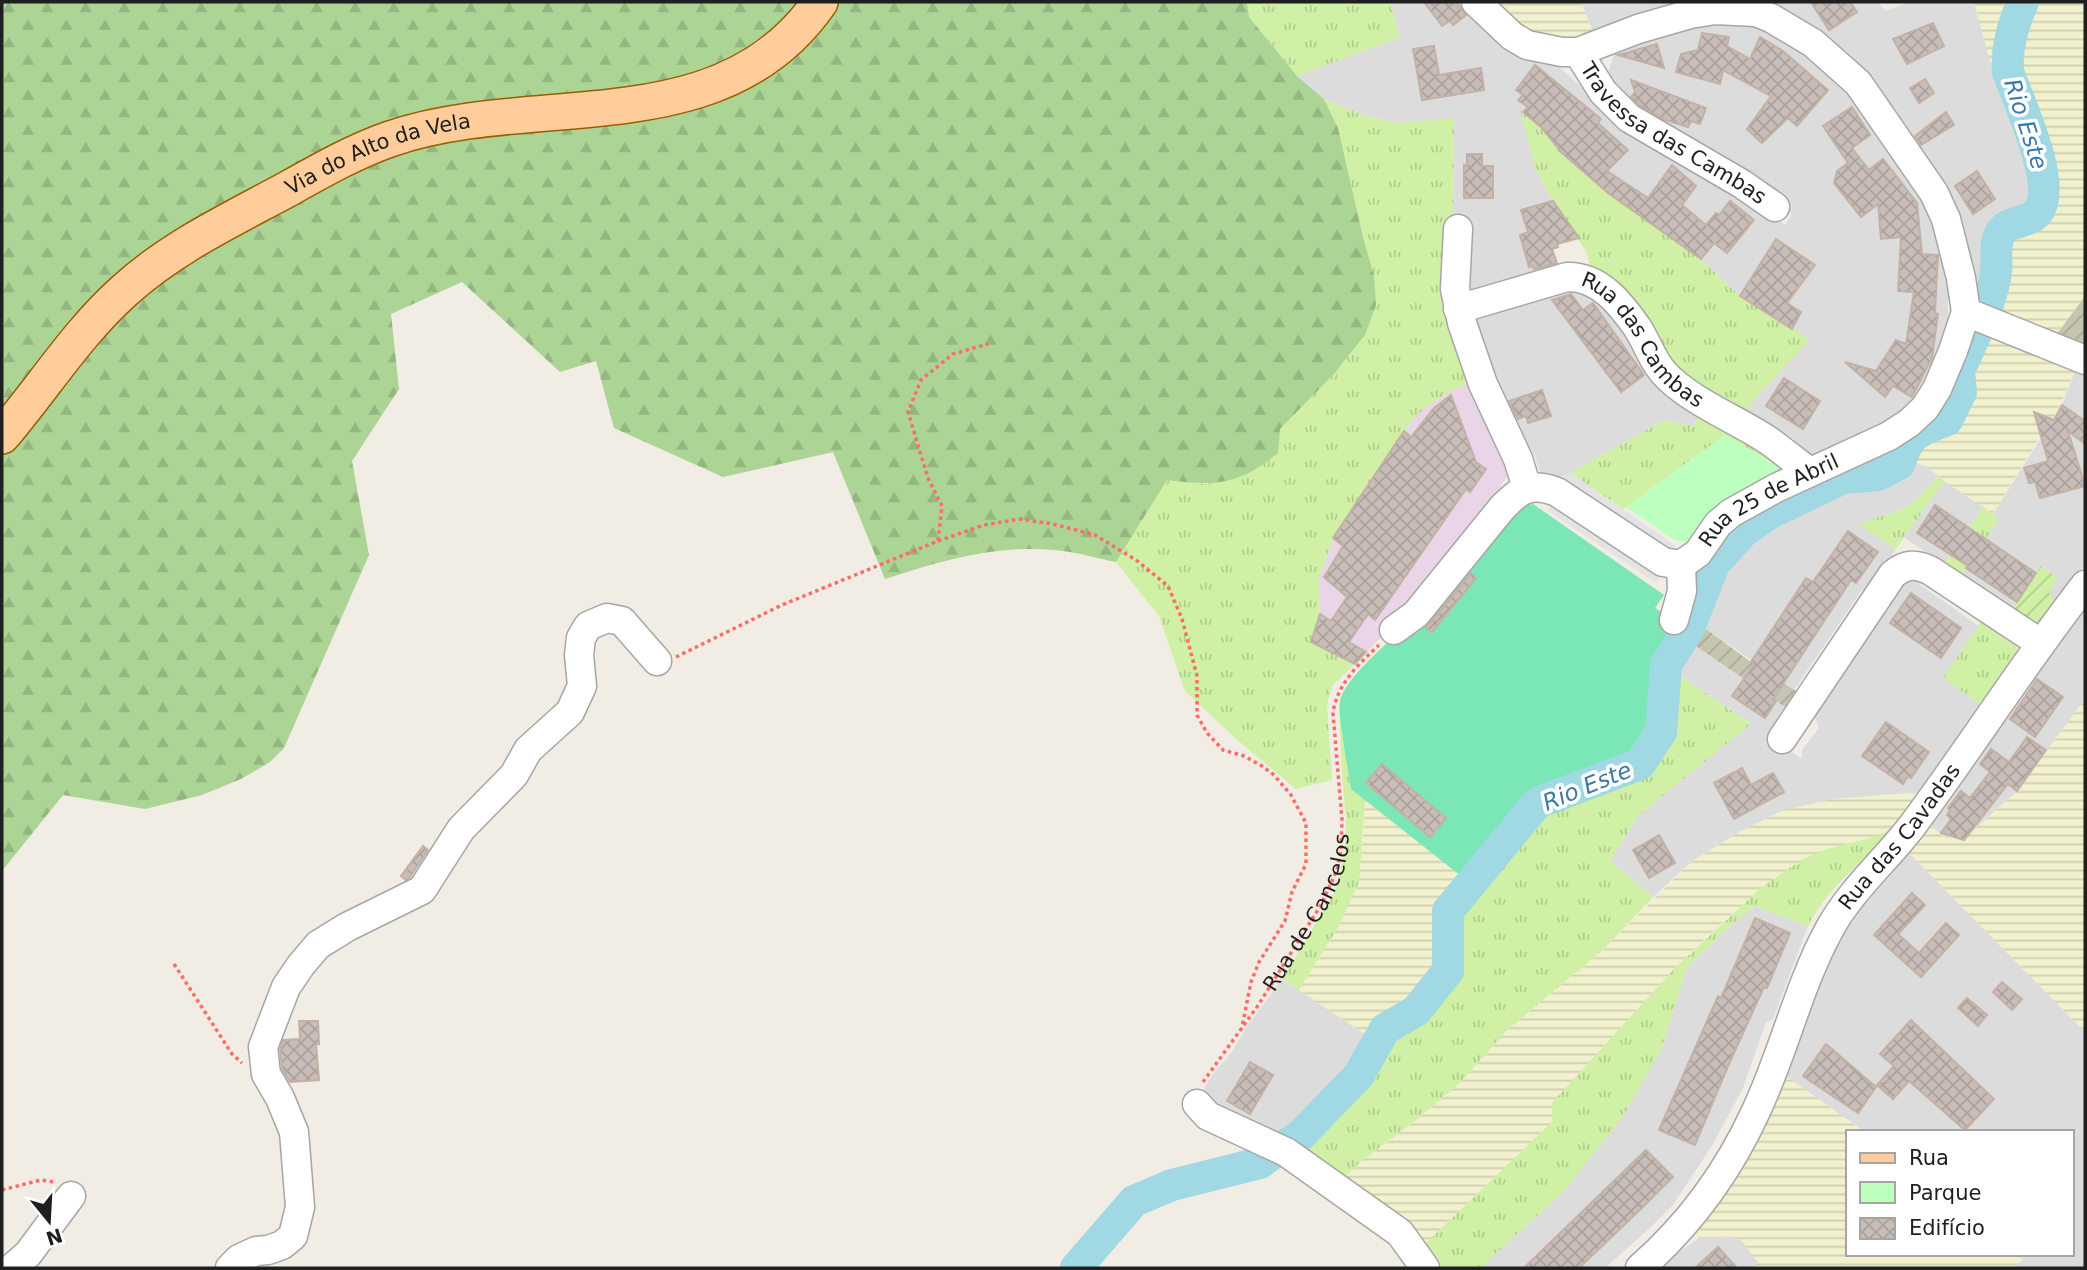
<svg xmlns="http://www.w3.org/2000/svg" width="2087" height="1270" font-family="'DejaVu Sans',sans-serif">
<style>
.residential{fill:#dddcdc}
.industrial{fill:#ead5e8}
.construction{fill:url(#construction-furrows)}
.farmland{fill:url(#farmland-rules)}
.grass{fill:url(#grass-tufts)}
.forest{fill:url(#forest-firs)}
.park{fill:#bdffbe}
.garden{fill:url(#garden-furrows)}
.pitch{fill:#7be7b6}
.parking{fill:#e3e3e3}
.lines{fill:none;stroke-linecap:round;stroke-linejoin:round}
.river{stroke:#a0d8e3;stroke-width:32}
.building{fill:url(#building-cross-hatch);stroke:#c4b1a5;stroke-width:2}
.minor-casing{stroke:#a6a6a6;stroke-width:31}
.major-casing{stroke:#9a5d00;stroke-width:38}
.path{stroke:#ff6c67;stroke-width:3.5;stroke-dasharray:3.5 3.5;stroke-linecap:butt}
.minor{stroke:#fff;stroke-width:28}
.major{stroke:#ffcd9b;stroke-width:35}
.labels{text-anchor:middle;stroke-width:7;stroke-linejoin:round;paint-order:stroke}
.street-label{font-size:21px;fill:#1f1f1f;stroke:#fff}
.water-label{font-size:23px;font-style:italic;fill:#3c79a7;stroke:#fff}
</style>
<defs>
<pattern id="construction-furrows" width="10" height="10" patternUnits="userSpaceOnUse" patternTransform="scale(1.75)"><rect width="10" height="10" fill="#c6c5af"/><path d="M-1 1l2-2M0 10L10 0M9 11l2-2" fill="none" stroke="#aaa996"/></pattern>
<pattern id="farmland-rules" width="6" height="5" patternUnits="userSpaceOnUse" patternTransform="scale(1.75)"><rect width="6" height="5" fill="#f1f1ce"/><path d="M0 2.5h6" fill="none" stroke="#ceceb0"/></pattern>
<pattern id="grass-tufts" width="24" height="20" patternUnits="userSpaceOnUse" patternTransform="scale(1.75)"><rect width="24" height="20" fill="#cff0a5"/><path d="M3 7l-1-3M5 7V3M7 7l1-3M15 17l-1-3M17 17v-4M19 17l1-3" fill="none" stroke="#b1cd8e"/></pattern>
<pattern id="forest-firs" width="22" height="20" patternUnits="userSpaceOnUse" patternTransform="scale(1.75)"><rect width="22" height="20" fill="#acd495"/><path d="M5 1l3.5 6h-7zM16 11l3.5 6h-7z" fill="#94b680"/></pattern>
<pattern id="garden-furrows" width="10" height="10" patternUnits="userSpaceOnUse" patternTransform="scale(1.75)"><rect width="10" height="10" fill="#cff0a5"/><path d="M-1 1l2-2M0 10L10 0M9 11l2-2" fill="none" stroke="#b1cd8e"/></pattern>
<pattern id="building-cross-hatch" width="8" height="8" patternUnits="userSpaceOnUse" patternTransform="scale(1.75)"><rect width="8" height="8" fill="#c9bdb7"/><path d="M0 0l8 8M0 8l8-8" fill="none" stroke="#aca29d"/></pattern>
</defs>
<rect width="100%" height="100%" fill="#f1ece4"/>
<!-- residential -->
<g class="residential">
<path d="M1390 2H1466L1553 61 1622 125 1725 185 1785 225 1792 214 1648 123 1610 81 1609 70 1616 49 1711 19 1752 20 1807 51 1850 90 1935 217 1948 271V334L1941 357 1905 415 1836 451 1808 457 1788 451 1794 439 1744 411 1809 339 1740 296 1701 259 1677 241 1608 193 1566 158 1542 128 1536 170 1553 201 1579 238 1557 244 1558 247 1552 249 1560 273 1470 300 1453 225 1454 118 1397 123 1360 114 1324 99 1297 76 1400 37Z"/>
<path d="M1581 2H1760L1596 39Z"/>
<path d="M1777 2H1878L1885 11 1910 2H1974L1999 89 2004 88 2028 145 2037 173 2038 187 2036 203 2032 210 2026 214 2006 221 1998 229 1993 239 1991 274 1982 306 1977 302 1963 239Z"/>
<path d="M1586 285 1698 412 1695 426 1664 420 1570 473 1556 479 1542 477 1534 455 1527 442 1516 431 1470 318Z"/>
<path d="M2077 366 2085 369V565L2043 620 2032 623 1960 577 1999 519 1993 514 2062 405Z"/>
<path d="M1909 459 1930 469 1939 476 1914 502 1895 512 1859 524 1896 549 1866 592 1862 590 1794 690 1698 623 1733 548 1746 533 1785 509 1844 483 1879 479 1901 468Z"/>
<path d="M1944 481 1983 507 1944 565 1904 537Z"/>
<path d="M1907 578 1921 579 1919 584 1979 626 1943 678 1983 706 1924 792 1834 799 1741 831 1691 862 1653 897 1610 861 1638 816 1750 723 1670 669 1687 640 1788 709 1769 736 1802 759V750L1819 728 1814 715Z"/>
<path d="M2085 598V699L2017 791 1963 840 1948 839 1930 826Z"/>
<path d="M1907 851 2085 1032V1268H2015L2023 1259 2018 1254H2071V1132H1865L1787 1077 1803 1025 1840 940 1863 907 1896 869Z"/>
<path d="M1755 906 1808 926 1773 1019 1766 1022 1743 1088 1713 1144 1673 1205 1650 1228 1605 1268H1480L1564 1191 1661 1050 1687 968 1729 927Z"/>
<path d="M1282 979 1374 1040 1355 1073 1299 1133 1282 1145 1219 1114 1202 1093 1212 1075 1231 1053 1248 1025Z"/>
<path d="M1729 1236 1741 1240 1759 1262 1752 1268H1657L1699 1238Z"/>
</g>
<!-- industrial -->
<path class="industrial" d="M1474 381 1509 473 1497 492 1496 502 1391 627 1355 664 1311 642 1320 614 1319 578 1333 538 1413 419 1428 404 1450 390Z"/>
<!-- construction -->
<g class="construction">
<path d="M2085 296V352L2052 340Z"/>
<path d="M1698 623 1751 662 1799 693 1788 709 1687 640Z"/>
</g>
<!-- farmland -->
<g class="farmland">
<path d="M1486 2H1581L1596 39H1533Z"/>
<path d="M1974 2H2016L2011 11 2002 39V59L1990 62Z"/>
<path d="M2035 2H2085V296L2052 340 1991 312 1999 285 2003 246 2006 236 2012 229 2040 215 2048 195 2049 177 2046 166 2014 77 2016 52 2027 16Z"/>
<path d="M1983 334 2077 366 2054 420 2041 435 1993 514 1944 481 1930 469 1909 459 1915 446 1927 435 1941 431 1950 423 1961 403 1966 370Z"/>
<path d="M2085 699V1032L1907 851 1925 823 1947 839 1950 836 1964 839 2017 791Z"/>
<path d="M1924 792 1900 825 1878 836 1827 849 1729 916 1674 969 1552 1103V1122L1424 1245 1344 1178 1359 1163 1411 1124 1460 1083 1507 1030 1604 949 1691 862 1741 831 1783 810 1834 799Z"/>
<path d="M1365 800 1463 877 1438 909 1440 968 1413 1005 1384 1021 1374 1040 1299 990 1337 929 1363 841Z"/>
<path d="M1787 1077 1865 1132H1847V1254H2018L2023 1259 2015 1268H1752L1758 1262 1741 1240 1729 1236 1699 1238 1691 1231 1763 1125Z"/>
</g>
<!-- grass -->
<g class="grass">
<path d="M1247 2H1390L1400 37 1297 76 1249 17Z"/>
<path d="M1324 99 1360 114 1397 123 1454 118 1453 225 1474 381C1450 390 1431 401 1413 419L1333 538 1319 578 1320 614 1311 642 1355 664 1332 686 1327 704 1332 780 1296 789 1234 737 1185 691 1159 616 1116 562 1167 480 1207 484 1280 429 1333 375 1374 276 1363 237 1338 128Z"/>
<path d="M1520 110 1542 128 1566 158 1608 193 1677 241 1701 259 1740 296 1810 339 1744 411 1685 386 1591 273 1587 253 1553 201 1536 170Z"/>
<path d="M1698 412 1756 443 1787 472 1725 435 1623 509 1570 473 1664 420 1695 426Z"/>
<path d="M1939 476 1944 481 1896 549 1858 524 1895 512 1914 502Z"/>
<path d="M1983 507 1999 519 1960 577 1944 565Z"/>
<path d="M1983 619 2016 642 2019 653 1983 706 1943 678Z"/>
<path d="M1670 669 1751 724 1638 816 1610 861 1653 897 1604 949 1507 1030 1460 1083 1411 1124 1359 1163 1344 1178 1298 1144 1358 1086 1391 1034 1417 1018 1453 975 1455 913 1540 808 1641 771 1666 735Z"/>
<path d="M1339 702 1351 789 1365 800 1359 883 1337 929 1299 990 1283 979 1336 889 1345 852 1346 819 1342 776Z"/>
<path d="M1900 825C1868 857 1829 885 1808 926L1755 906 1729 927 1687 968 1661 1050 1622 1118 1564 1191 1480 1268H1433L1424 1245 1552 1122V1103L1674 969 1762 887 1803 859 1827 849 1878 836Z"/>
</g>
<!-- forest -->
<path class="forest" d="M2 2H1247L1249 17 1297 76 1324 99 1338 128 1363 237 1374 276 1376 305 1365 335 1333 375 1280 429 1278 453C1238 486 1216 486 1167 480L1116 562C1099 559 1081 553 1063 551 1001 543 944 560 885 579L833 452 723 477 614 428 596 361 560 372 462 282 391 314 399 389 352 461 369 555 284 748 270 762 241 779 202 795 145 809 63 795 2 871Z"/>
<!-- park -->
<path class="park" d="M1725 435 1787 472 1686 542 1674 540 1626 507Z"/>
<!-- garden -->
<path class="garden" d="M2041 566 2058 578 2049 593 2057 602 2043 620 2032 623 2011 611Z"/>
<!-- pitch -->
<path class="pitch" d="M1533 504 1664 595 1655 608 1682 625 1661 664 1653 731 1632 760 1532 799 1466 880 1351 789C1349 774 1337 711 1340 701 1345 679 1381 650 1397 633L1405 640 1510 510Z"/>
<!-- parking -->
<g class="parking">
<path d="M1570 473 1676 546 1670 556 1556 479Z"/>
<path d="M1555 500 1663 572 1656 583 1548 511Z"/>
</g>
<g class="lines">
<!-- river -->
<g class="river">
<path d="M1987 307C1991 295 1995 284 1996 271 1997 261 1995 248 1998 239 2003 219 2025 225 2036 214 2061 190 2018 100 2008 72 2006 47 2013 24 2023 2"/>
<path d="M1286 1145 1300 1136 1359 1075 1385 1029 1416 1011 1448 971V911L1537 803 1640 764 1661 732 1666 665 1689 628 1714 564 1743 532 1770 513 1843 478 1878 475 1899 464C1911 431 1916 433 1947 420L1961 392 1959 371 1979 327"/>
<path d="M1076 1268 1134 1201 1172 1185 1260 1163 1276 1151"/>
</g>
</g>
<!-- building -->
<g class="building">
<path d="M1424 2H1456L1466 15 1453 25 1450 21 1442 26Z"/>
<path d="M1811 2H1850L1857 12 1829 30Z"/>
<path d="M1933 23 1944 46 1907 64 1893 39Z"/>
<path d="M1702 33 1729 37 1727 46 1750 59 1760 37 1783 51 1828 90 1797 126 1788 118 1762 143 1747 129 1771 96 1723 70 1720 84 1676 72 1681 54 1698 50Z"/>
<path d="M1657 44 1664 68 1618 55Z"/>
<path d="M1434 46 1439 75 1481 68 1484 90 1422 100 1413 49Z"/>
<path d="M1535 65 1601 119 1598 123 1628 150 1607 171 1648 198 1672 165 1696 186 1682 205 1706 225 1716 213 1719 215 1730 201 1754 220 1727 253 1714 243 1701 259 1608 193 1561 152 1542 128 1523 112 1528 107 1518 100 1523 95 1516 90Z"/>
<path d="M1925 79 1934 93 1919 103 1910 88Z"/>
<path d="M1631 80 1706 108 1700 124 1691 121 1688 127 1663 119 1639 105 1631 97 1635 92Z"/>
<path d="M1852 107 1870 135 1852 148 1869 170 1883 159 1917 203 1922 254 1938 255 1935 313 1938 314 1932 358 1912 397 1893 386 1885 397 1845 362 1876 371 1896 340 1906 344 1914 292 1898 291 1901 237 1881 239 1878 204 1861 217 1834 183 1837 171 1848 163 1823 126Z"/>
<path d="M1946 112 1954 125 1921 145 1915 136Z"/>
<path d="M1467 154H1482V166H1493V198H1464V165L1467 166Z"/>
<path d="M1977 171 1995 199 1973 214 1955 186Z"/>
<path d="M1553 201 1579 238 1557 244 1558 247 1552 249 1557 263 1534 269 1532 266 1529 267 1520 235 1528 232 1521 210Z"/>
<path d="M1776 239 1815 265 1787 303 1801 312 1792 329 1740 296Z"/>
<path d="M1571 294 1583 310 1593 303 1644 375 1621 392 1552 300Z"/>
<path d="M1784 378 1820 401 1803 429 1766 406Z"/>
<path d="M1542 390 1551 416 1528 423 1526 416 1518 419 1509 401Z"/>
<path d="M1451 395 1476 462 1486 469 1470 492 1466 489 1375 620 1368 614 1349 642 1366 652 1355 664 1311 642 1320 614 1331 621 1347 597 1324 577 1343 546 1333 538 1404 431 1411 437 1434 408Z"/>
<path d="M2062 405 2085 421V444L2068 431 2085 486 2040 498 2035 482 2029 483 2024 468 2048 461 2034 412 2054 420Z"/>
<path d="M1935 505 2036 573 2017 602 1966 568 1968 566 1917 533Z"/>
<path d="M1848 531 1878 552 1856 583 1851 580 1773 699 1776 701 1765 718 1732 696 1754 664 1751 662 1806 578 1813 582Z"/>
<path d="M1471 573 1476 578 1432 632 1426 628Z"/>
<path d="M1911 593 1961 628 1941 658 1890 623Z"/>
<path d="M2037 679 2063 697 2035 737 2010 719Z"/>
<path d="M1886 722 1929 752 1911 778 1908 776 1903 784 1862 756Z"/>
<path d="M2027 737 2046 750 2017 791 2008 784 1964 840 1941 833 1951 819 1947 815 1950 810 1948 808 1961 791 1970 798 1990 772 1980 764 1991 749 2009 762Z"/>
<path d="M1382 764 1446 818 1430 837 1366 783Z"/>
<path d="M1742 768 1751 785 1773 773 1784 792 1734 819 1714 783Z"/>
<path d="M1659 835 1675 863 1649 878 1633 850Z"/>
<path d="M423 846 428 850 410 877 406 880 401 876Z"/>
<path d="M1912 893 1925 905 1898 934 1919 953 1946 923 1959 935 1921 977 1874 935Z"/>
<path d="M1755 918 1790 933 1767 988 1764 987 1728 1066 1695 1145 1659 1130 1718 996 1721 998Z"/>
<path d="M2002 982 2022 999 2012 1010 1993 992Z"/>
<path d="M1967 998 1987 1015 1978 1026 1958 1008Z"/>
<path d="M1911 1020 1994 1099 1965 1130 1909 1081 1893 1099 1877 1085 1894 1066 1880 1054Z"/>
<path d="M299 1021H318L319 1044H316L319 1080 290 1082 282 1069 280 1049 283 1040 300 1039Z"/>
<path d="M1826 1044 1876 1087 1858 1113 1803 1076Z"/>
<path d="M1250 1062 1273 1075 1250 1114 1227 1101Z"/>
<path d="M1646 1150 1673 1177 1644 1206 1579 1268H1524Z"/>
<path d="M1718 1247 1737 1268H1695Z"/>
</g>
<g class="lines">
<defs>
<g id="minor">
<path id="s2" d="M1578 52 1603 92 1629 118 1742 184 1775 207"/>
<path d="M1458 229 1455 289 1462 323 1483 384 1518 459 1527 488"/>
<path id="s3" d="M1458 309 1567 277C1599 276 1620 303 1637 327 1647 342 1652 360 1664 373 1687 399 1733 418 1763 437 1779 447 1794 461 1810 472"/>
<path d="M1966 312 2085 360"/>
<path d="M1674 620 1682 591 1681 565"/>
<path id="s4" d="M1394 630 1416 614 1502 508C1520 489 1531 482 1557 492L1663 562 1681 565 1698 553 1718 524 1731 513 1776 488 1889 436 1909 423 1925 408 1937 389 1953 351 1966 312 1961 278 1946 219 1934 193 1858 83 1813 43 1771 18 1756 12 1715 10 1690 14 1638 29 1578 52H1562L1527 45 1512 36 1476 2"/>
<path d="M1782 739 1893 574C1906 564 1916 563 1931 571L2040 643"/>
<path d="M1197 1104 1208 1116 1286 1152 1400 1233 1425 1268"/>
<path d="M12 1268 28 1254 71 1196"/>
<path d="M230 1268 239 1259 256 1251 268 1250 282 1245 293 1236 300 1207 294 1132 280 1098 266 1074 263 1047 286 987 301 965 318 945 347 927 422 890 461 829 514 775 528 750 570 712 582 686 579 655 581 638 588 626 607 618 622 621 657 661"/>
<path id="s5" d="M1640 1268C1689 1225 1729 1170 1756 1111 1784 1052 1798 987 1829 930 1850 891 1886 860 1912 826 1971 747 2024 663 2085 585"/>
</g>
<g id="major">
<path id="s6" d="M2 436C43 388 77 333 124 291 171 248 230 220 286 190 320 171 353 152 390 139 535 89 721 146 820 2"/>
</g>
</defs>
<!-- minor casing -->
<use href="#minor" class="minor-casing"/>
<!-- major casing -->
<use href="#major" class="major-casing"/>
<!-- path -->
<g class="path">
<path d="M938 541 984 525 1020 519 1053 524 1095 535 1136 560 1168 586 1182 619 1197 676V715L1207 733 1223 750 1244 756 1262 766 1274 775 1291 795 1306 823V864L1292 892 1285 921 1259 962 1251 982 1242 1027"/>
<path d="M676 657 782 605 938 541 942 506 928 478 908 412 921 380 953 354 988 344"/>
<path d="M174 964 232 1054 242 1063"/>
<path id="s1" d="M1203 1082 1257 1007 1321 905 1337 870 1341 850 1342 820 1333 713C1337 684 1358 665 1379 645"/>
<path d="M2 1190 41 1180 54 1182"/>
</g>
<!-- minor -->
<use href="#minor" class="minor"/>
<!-- major -->
<use href="#major" class="major"/>
</g>
<g class="labels">
<!-- street labels -->
<g class="street-label">
<text dy="7" stroke="none"><textPath href="#s2" startOffset="128">Travessa das Cambas</textPath></text>
<text dy="7" stroke="none"><textPath href="#s6" startOffset="481">Via do Alto da Vela</textPath></text>
<text dy="7" stroke="none"><textPath href="#s3" startOffset="217">Rua das Cambas</textPath></text>
<text dy="7" stroke="none"><textPath href="#s4" startOffset="483">Rua 25 de Abril</textPath></text>
<text dy="7" stroke="none"><textPath href="#s5" startOffset="509">Rua das Cavadas</textPath></text>
<text dy="7" stroke="none"><textPath href="#s1" startOffset="201">Rua de Cancelos</textPath></text>
</g>
<!-- water labels -->
<g class="water-label">
<text transform="translate(2026 124) rotate(72)" y="8">Rio Este</text>
<text transform="translate(1587 786) rotate(-22)" y="8">Rio Este</text>
</g>
</g>
<!-- border -->
<rect width="2087" height="1270" fill="none" stroke="#1f1f1f" stroke-width="7"/>
<!-- legend -->
<rect x="1846" y="1130" width="228" height="126" fill="#ffffff" stroke="#a5a5a5" stroke-width="2"/>
<rect x="1860" y="1153" width="35" height="10" fill="#ffcd9b" stroke="#a5a5a5" stroke-width="2"/>
<text x="1909" y="1165" font-size="21" fill="#1f1f1f">Rua</text>
<rect x="1860" y="1182" width="35" height="21" fill="#bdffbe" stroke="#a5a5a5" stroke-width="2"/>
<text x="1909" y="1200" font-size="21" fill="#1f1f1f">Parque</text>
<rect x="1860" y="1218" width="35" height="21" fill="url(#building-cross-hatch)" stroke="#a5a5a5" stroke-width="2"/>
<text x="1909" y="1235" font-size="21" fill="#1f1f1f">Edifício</text>
<!-- north arrow -->
<g transform="translate(49 1221) rotate(162)" stroke="#ffffff" stroke-width="5" paint-order="stroke">
<path d="M0-5L12 26L0 18L-12 26Z" fill="#1f1f1f"/>
<text y="-10" font-size="19" font-weight="bold" text-anchor="middle" fill="#1f1f1f">N</text>
</g>
</svg>
